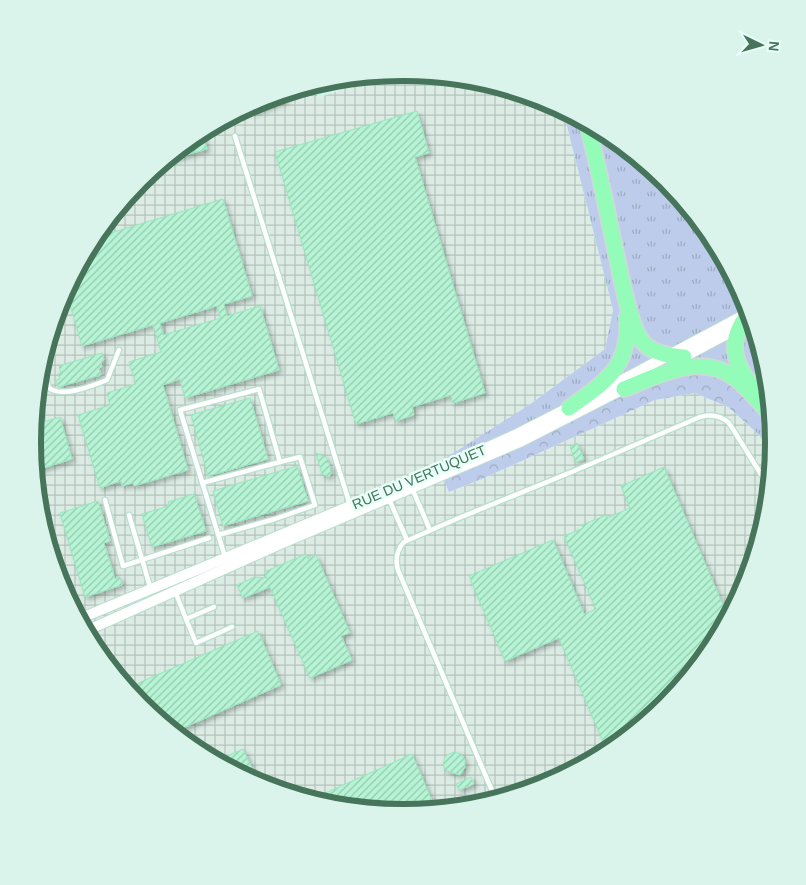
<svg xmlns="http://www.w3.org/2000/svg" width="806" height="885" font-family="Helvetica,sans-serif">
<style>
.residential{fill:#cef5e8}
.industrial{fill:url(#industrial-grid)}
.grass{fill:url(#grass-tufts)}
.forest{fill:url(#forest-crowns)}
.building{fill:url(#building-hatch);stroke:#96e8be;fill-rule:evenodd;filter:url(#shadow)}
.lines{fill:none;stroke-linecap:round;stroke-linejoin:round}
.service-casing{stroke:#b9dfcf;stroke-width:7}
.tertiary-casing{stroke:#b9dfcf;stroke-width:12}
.motorway-casing{stroke:#cfdbd5;stroke-width:18}
.service{stroke:#fff;stroke-width:4.5}
.tertiary{stroke:#fff;stroke-width:10}
.motorway{stroke:#93fcb9;stroke-width:15}
.labels{text-anchor:middle;stroke-width:5;stroke-linejoin:round;paint-order:stroke}
.street-label{font-size:14px;fill:#46755c;stroke:#e7fff8}
.rim{fill:none;stroke:#46755c;stroke-width:6}
</style>
<defs>
<pattern id="industrial-grid" width="8" height="8" patternUnits="userSpaceOnUse" patternTransform="scale(1.25)"><rect width="8" height="8" fill="#dcece5"/><path d="M0 4h8M4 0v8" fill="none" stroke="#b4c4bd"/></pattern>
<pattern id="grass-tufts" width="24" height="20" patternUnits="userSpaceOnUse" patternTransform="scale(1.25)"><rect width="24" height="20" fill="#becceb"/><path d="M3 7l-1-3M5 7V3M7 7l1-3M15 17l-1-3M17 17v-4M19 17l1-3" fill="none" stroke="#9caac2"/></pattern>
<pattern id="forest-crowns" width="20" height="18" patternUnits="userSpaceOnUse" patternTransform="scale(1.25)"><rect width="20" height="18" fill="#becceb"/><path d="M2 6a3 3 0 1 1 6 0M12 15a3 3 0 1 1 6 0" fill="none" stroke="#9caac2"/></pattern>
<pattern id="building-hatch" width="6" height="6" patternUnits="userSpaceOnUse" patternTransform="scale(1.25)"><rect width="6" height="6" fill="#b6f4d5"/><path d="M-1 1l2-2M0 6l6-6M5 7l2-2" fill="none" stroke="#96cab0"/></pattern>
<filter id="shadow"><feDropShadow dx="3" dy="3" stdDeviation="2.5" flood-color="#0004"/></filter>
</defs>
<rect width="100%" height="100%" fill="#e0fdf5"/>
<!-- residential -->
<path class="residential" d="M362 76 363 81 318 98 314 84 331 79Z"/>
<!-- industrial -->
<path class="industrial" d="M403 72 476 79 545 100 563 110 613 310 605 349 529 405 449 492 482 479 655 400 695 393 728 407 758 434 773 452 766 515 745 585 711 649 665 705 609 751 545 785 475 806 403 813 330 806 261 785 197 750 141 704 95 648 61 584 40 514 33 442 40 370 61 300 95 236 141 180 197 134 261 100 314 84 318 98 384 74Z"/>
<!-- grass -->
<path class="grass" d="M563 110 609 135 665 181 711 237 745 301 766 370 773 443V452L758 434 747 424 753 408 714 375 444 480 438 463 529 405 605 349 613 310Z"/>
<!-- forest -->
<path class="forest" d="M688 373C727 375 728 380 754 408L747 424 728 407 695 393 655 400 482 479 449 492 444 480 644 386Z"/>
<!-- building -->
<g class="building">
<path d="M283 94 286 100 251 113 249 107 261 100Z"/>
<path d="M417 111 429 153 415 157 485 393 453 403 451 395 412 407 414 415 396 421 393 413 356 424 275 152Z"/>
<path d="M202 132 207 149 165 161 197 134Z"/>
<path d="M223 199 252 296 224 304 227 316 260 306 279 370 185 398 180 379 163 385 188 470 134 486 133 483 122 486 121 481 100 488 78 415 110 405 107 393 136 384 129 362 161 352 153 325 82 346 66 291 94 238ZM217 306 221 318 163 335 160 323Z"/>
<path d="M102 353 104 360 101 362 102 367 99 368 101 375 58 387 56 380 60 379 58 374 61 373 59 366Z"/>
<path d="M250 398 268 459 208 476 191 415Z"/>
<path d="M60 417 72 459 37 470 34 459 32 442 34 425Z"/>
<path d="M577 443 584 459 576 462 570 447Z"/>
<path d="M316 453 327 458 326 462 329 463 331 473 329 477 322 474Z"/>
<path d="M297 466 308 501 223 526 213 491Z"/>
<path d="M664 467 728 617 711 649 665 705 607 751 559 638 505 661 469 576 553 540 584 614 596 609 564 536 583 528 582 525 606 515 607 518 630 508 621 486Z"/>
<path d="M194 494 206 531 152 547 142 514 169 506 168 502Z"/>
<path d="M98 501 110 541 104 543 115 579 120 577 122 585 85 597 60 513Z"/>
<path d="M306 554 308 559 316 555 350 633 341 636 352 660 310 678 270 587 243 598 237 585 255 577 267 578 264 572Z"/>
<path d="M258 631 281 685 242 702 174 732 141 704 127 688Z"/>
<path d="M243 749 259 783 216 761Z"/>
<path d="M454 752 461 754 465 760V767L460 775 447 771 443 765 445 757 447 755Z"/>
<path d="M412 754 436 810 403 813 330 806 310 800Z"/>
<path d="M471 777 474 784 459 790 456 784Z"/>
</g>
<g class="lines">
<defs>
<g id="service">
<path d="M235 136 350 505"/>
<path d="M41 365 49 388C62 398 92 386 107 380L119 350"/>
<path d="M202 483 280 462"/>
<path d="M412 488 430 530"/>
<path d="M37 491 44 489"/>
<path d="M388 497 407 540"/>
<path d="M105 500 123 566 209 538"/>
<path d="M129 515 151 590"/>
<path d="M218 535 275 519 315 505 300 457 280 462 259 389 180 410 225 557"/>
<path d="M175 591 186 619 214 607"/>
<path d="M186 619 196 643 232 627"/>
<path d="M496 800 398 570C395 560 397 550 404 542L454 520 574 471 700 417C711 414 720 415 729 423L769 487"/>
</g>
<g id="tertiary">
<path d="M680 359 742 326"/>
<path d="M598 393 746 314"/>
<path d="M79 619 439 469 517 434 574 405"/>
<path d="M86 631 278 545 520 442 629 386"/>
</g>
<g id="motorway">
<path d="M587 123C600 172 609 222 620 272 624 291 631 327 642 341 651 353 669 356 684 357"/>
<path d="M749 313C728 339 732 361 752 386"/>
<path d="M624 389C657 376 699 353 732 376 747 386 759 402 771 415"/>
<path d="M569 408C606 381 631 367 627 316"/>
</g>
</defs>
<!-- service casing -->
<use href="#service" class="service-casing"/>
<!-- tertiary casing -->
<use href="#tertiary" class="tertiary-casing"/>
<!-- motorway casing -->
<use href="#motorway" class="motorway-casing"/>
<!-- service -->
<use href="#service" class="service"/>
<!-- tertiary -->
<use href="#tertiary" class="tertiary"/>
<!-- motorway -->
<use href="#motorway" class="motorway"/>
</g>
<g class="labels">
<!-- street labels -->
<g class="street-label">
<text transform="translate(419 477) rotate(-23)" y="5">RUE DU VERTUQUET</text>
</g>
</g>
<!-- crop -->
<path d="M0 0H806V885H0ZM402 81H404A361 361 0 0 1 765 442V443A361 361 0 0 1 404 804H402A361 361 0 0 1 41 443V442A361 361 0 0 1 402 81Z" fill="#daf4ec" fill-rule="evenodd"/>
<path class="rim" d="M402 81H404A361 361 0 0 1 765 442V443A361 361 0 0 1 404 804H402A361 361 0 0 1 41 443V442A361 361 0 0 1 402 81Z"/>
<!-- north arrow -->
<g transform="translate(761 45) rotate(95)" stroke="#e7fff8" stroke-width="4" paint-order="stroke">
<path d="M0-4L9 19L0 12L-9 19Z" fill="#46755c"/>
<text y="-8" font-size="14" font-weight="bold" text-anchor="middle" fill="#46755c">N</text>
</g>
</svg>
